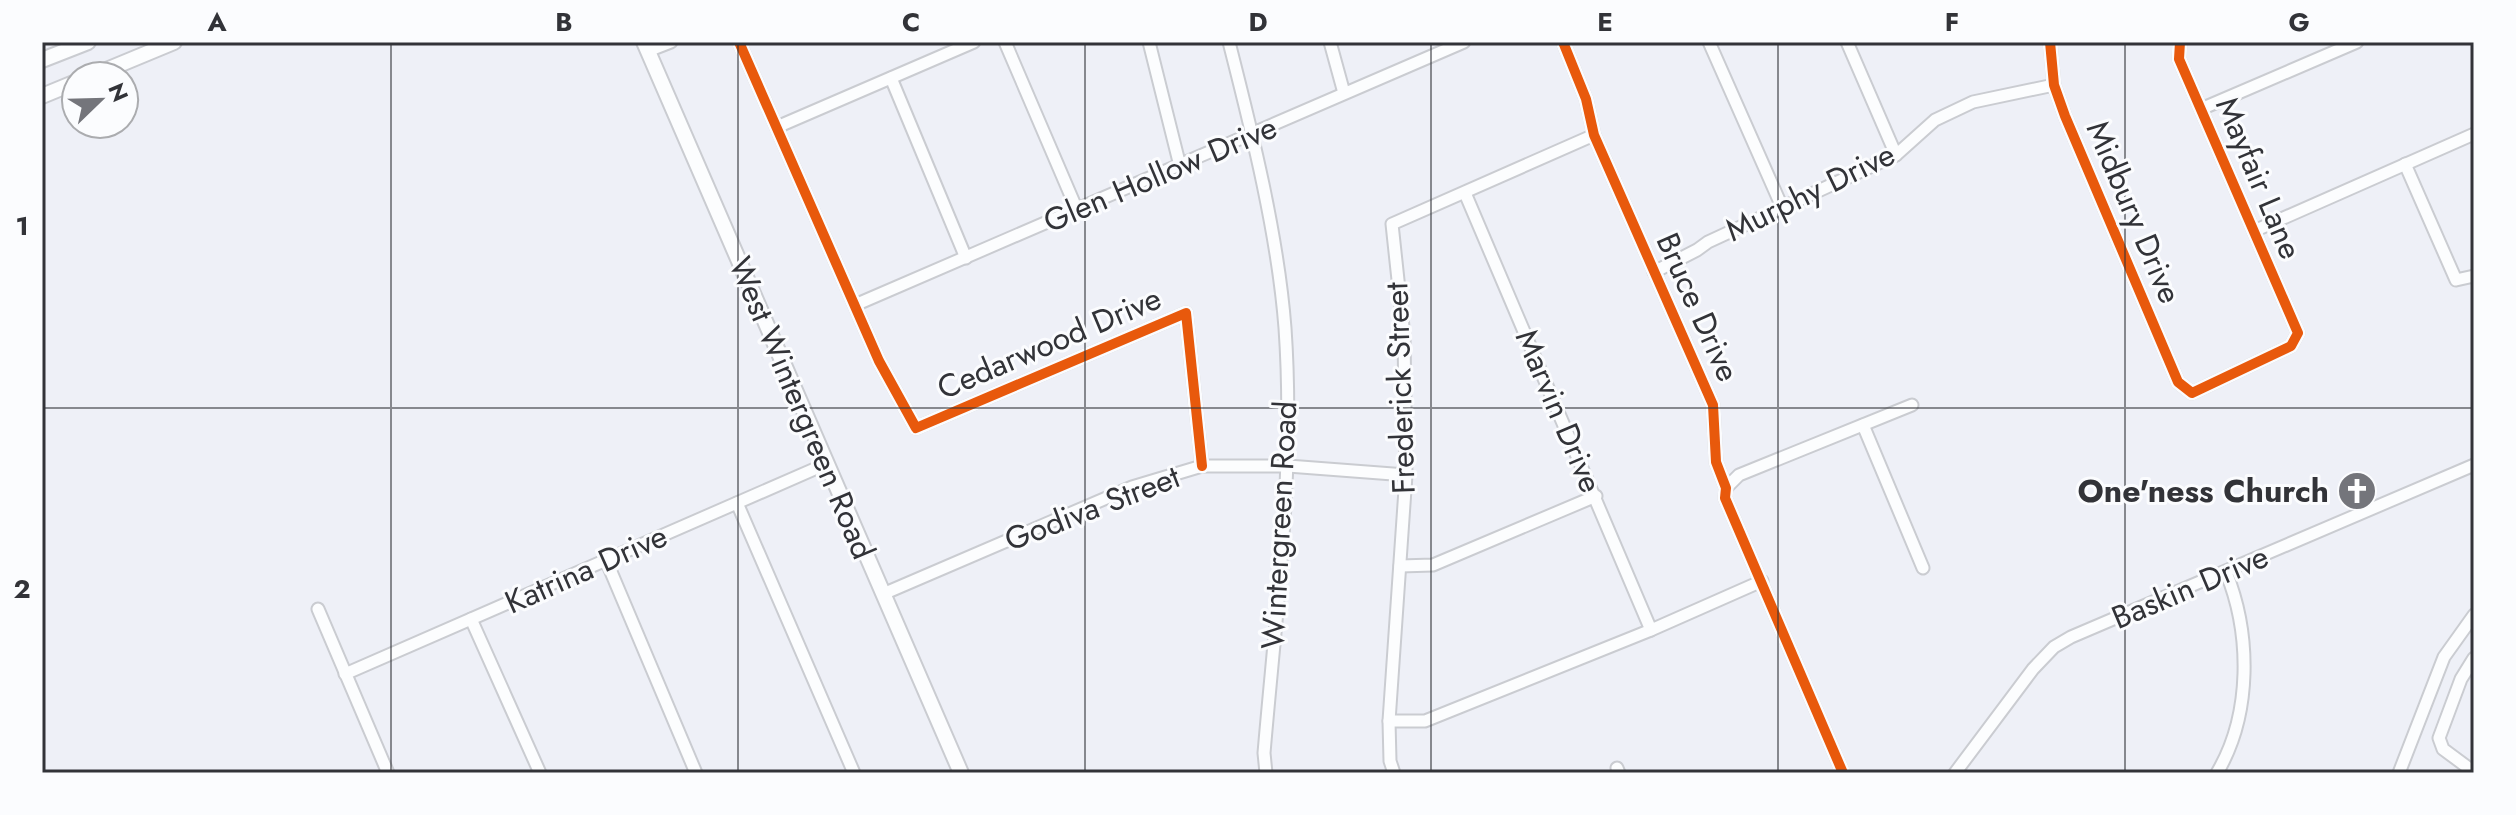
<svg xmlns="http://www.w3.org/2000/svg" width="2516" height="815" font-family="Jost,sans-serif">
<style>
.lines{fill:none;stroke-linecap:round;stroke-linejoin:round}
.minor-casing{stroke:#caccd1;stroke-width:15}
.major-casing{stroke:#caccd1;stroke-width:18}
.minor{stroke:#fcfdfe;stroke-width:11}
.major{stroke:#fcfdfe;stroke-width:14}
.cycleway-casing{stroke:#fbfcfe;stroke-width:15}
.cycleway{stroke:#e8590c;stroke-width:10}
.grid{fill:none;stroke:#323338;stroke-width:2;stroke-opacity:0.55}
.labels{text-anchor:middle;stroke-width:6;stroke-linejoin:round;paint-order:stroke}
.street-label{font-size:32px;fill:#323338;stroke:#fbfcfe}
.poi-label{font-size:32px;font-weight:bold;fill:#323338;stroke:#fbfcfe;text-anchor:end}
.neatline{fill:none;stroke:#323338;stroke-width:3}
.grid-label{font-size:26px;text-anchor:middle;font-weight:bold;fill:#323338}
</style>
<rect width="100%" height="100%" fill="#eef0f7"/>
<g class="lines">
<defs>
<g id="minor">
<path d="M739 42 879 361 916 428 1186 313 1202 466"/>
<path d="M1005 42 1077 210"/>
<path d="M1149 42 1180 166"/>
<path d="M1229 42C1252 132 1278 236 1285 328 1295 470 1276 612 1264 753L1266 773"/>
<path d="M1330 42 1344 93"/>
<path d="M1563 42 1586 99 1594 135 1713 405 1716 462 1726 488 1725 498 1843 773"/>
<path d="M1709 42 1782 207"/>
<path d="M1847 42 1896 155"/>
<path d="M2050 42 2054 85 2065 116 2178 382 2192 393 2291 346 2298 333 2179 59 2180 42"/>
<path d="M648 51 671 42"/>
<path d="M891 78 966 258"/>
<path d="M2201 109 2357 42"/>
<path d="M777 127 974 42"/>
<path d="M2405 164 2456 280 2474 276"/>
<path d="M1465 193 1651 630"/>
<path d="M2254 231 2474 134"/>
<path d="M1654 272 1697 250 1708 242 1896 155 1935 120 1973 102 2054 85"/>
<path d="M855 305 1464 42"/>
<path d="M1863 425 1923 568"/>
<path d="M1726 488 1739 475 1912 405"/>
<path d="M737 503 854 773"/>
<path d="M606 560 696 773"/>
<path d="M1400 566 1433 565 1596 496"/>
<path d="M883 594 1132 487 1202 466H1288L1406 475"/>
<path d="M318 609 388 773"/>
<path d="M471 619 540 773"/>
<path d="M2474 658 2461 679 2439 738 2443 749 2474 772"/>
<path d="M345 674 826 464"/>
<path d="M1389 721H1425L1651 630 1762 581"/>
<path d="M1617 768 1619 773"/>
<path d="M1394 773 1390 761 1389 721 1406 475 1404 336 1392 224 1594 135"/>
<path d="M1955 773 2033 669 2054 647 2071 637 2474 465"/>
<path d="M2217 773C2252 714 2251 634 2226 572"/>
<path d="M2399 773 2444 657 2474 615"/>
</g>
<g id="major">
<path d="M644 42 961 773"/>
<path d="M42 60 88 42"/>
<path d="M92 76 174 42"/>
<path d="M42 96 76 82"/>
</g>
</defs>
<!-- minor casing -->
<use href="#minor" class="minor-casing"/>
<!-- major casing -->
<use href="#major" class="major-casing"/>
<!-- minor -->
<use href="#minor" class="minor"/>
<!-- major -->
<use href="#major" class="major"/>
<defs>
<g id="cycleway">
<path d="M739 42 879 361 916 428 1186 313 1202 466"/>
<path d="M1563 42 1586 99 1594 135 1713 405 1716 462 1726 488 1725 498 1843 773"/>
<path d="M2050 42 2054 85 2065 116 2178 382 2192 393 2291 346 2298 333 2179 59 2180 42"/>
</g>
</defs>
<!-- cycleway casing -->
<use href="#cycleway" class="cycleway-casing"/>
<!-- cycleway -->
<use href="#cycleway" class="cycleway"/>
</g>
<!-- grid -->
<path class="grid" d="M391 42V773M738 42V773M1085 42V773M1431 42V773M1778 42V773M2125 42V773M42 408H2474"/>
<!-- icons -->
<defs>
<symbol id="church-disc" viewBox="-11 -11 22 22"><circle r="9.5" fill="#74757b" stroke="#fbfcfe"/><path d="M-1.2-6h2.4v3.5h3.3v2.4h-3.3V6h-2.4V-.1h-3.3v-2.4h3.3Z" fill="#fff"/></symbol>
</defs>
<g fill-rule="evenodd">
<use href="#church-disc" x="2335" y="469" width="44" height="44"/>
</g>
<g class="labels">
<!-- street labels -->
<g class="street-label">
<text transform="translate(1160 174) rotate(-23)" y="11">Glen Hollow Drive</text>
<text transform="translate(2259 178) rotate(67)" y="11">Mayfair Lane</text>
<text transform="translate(1810 192) rotate(-26)" y="11">Murphy Drive</text>
<text transform="translate(2134 212) rotate(67)" y="11">Midbury Drive</text>
<text transform="translate(1698 307) rotate(66)" y="11">Bruce Drive</text>
<text transform="translate(1049 343) rotate(-23)" y="11">Cedarwood Drive</text>
<text transform="translate(1400 388) rotate(-92)" y="11">Frederick Street</text>
<text transform="translate(802 408) rotate(67)" y="11">West Wintergreen Road</text>
<text transform="translate(1559 411) rotate(67)" y="11">Marvin Drive</text>
<text transform="translate(1092 508) rotate(-21)" y="11">Godiva Street</text>
<text transform="translate(1279 525) rotate(-87)" y="11">Wintergreen Road</text>
<text transform="translate(586 569) rotate(-24)" y="11">Katrina Drive</text>
<text transform="translate(2190 587) rotate(-23)" y="11">Baskin Drive</text>
</g>
<!-- poi labels -->
<g class="poi-label">
<text x="2329" y="502">One'ness Church</text>
</g>
</g>
<!-- border -->
<rect width="2516" height="815" fill="none" stroke="#fbfcfe" stroke-width="88"/>
<!-- north arrow -->
<g transform="translate(100 100) rotate(67)"><circle r="38" fill="#fbfcfe" stroke="#abacaf" stroke-width="2"/>
<path d="M0-6L14 30L0 20L-14 30Z" fill="#74757b"/>
<text y="-12" font-size="22" font-weight="bold" text-anchor="middle" fill="#323338">N</text>
</g>
<rect x="44" y="44" width="2428" height="727" class="neatline"/>
<g class="grid-label">
<text x="217" y="31">A</text>
<text x="564" y="31">B</text>
<text x="911" y="31">C</text>
<text x="1258" y="31">D</text>
<text x="1605" y="31">E</text>
<text x="1952" y="31">F</text>
<text x="2299" y="31">G</text>
<text x="22" y="235">1</text>
<text x="22" y="598">2</text>
</g>
</svg>
